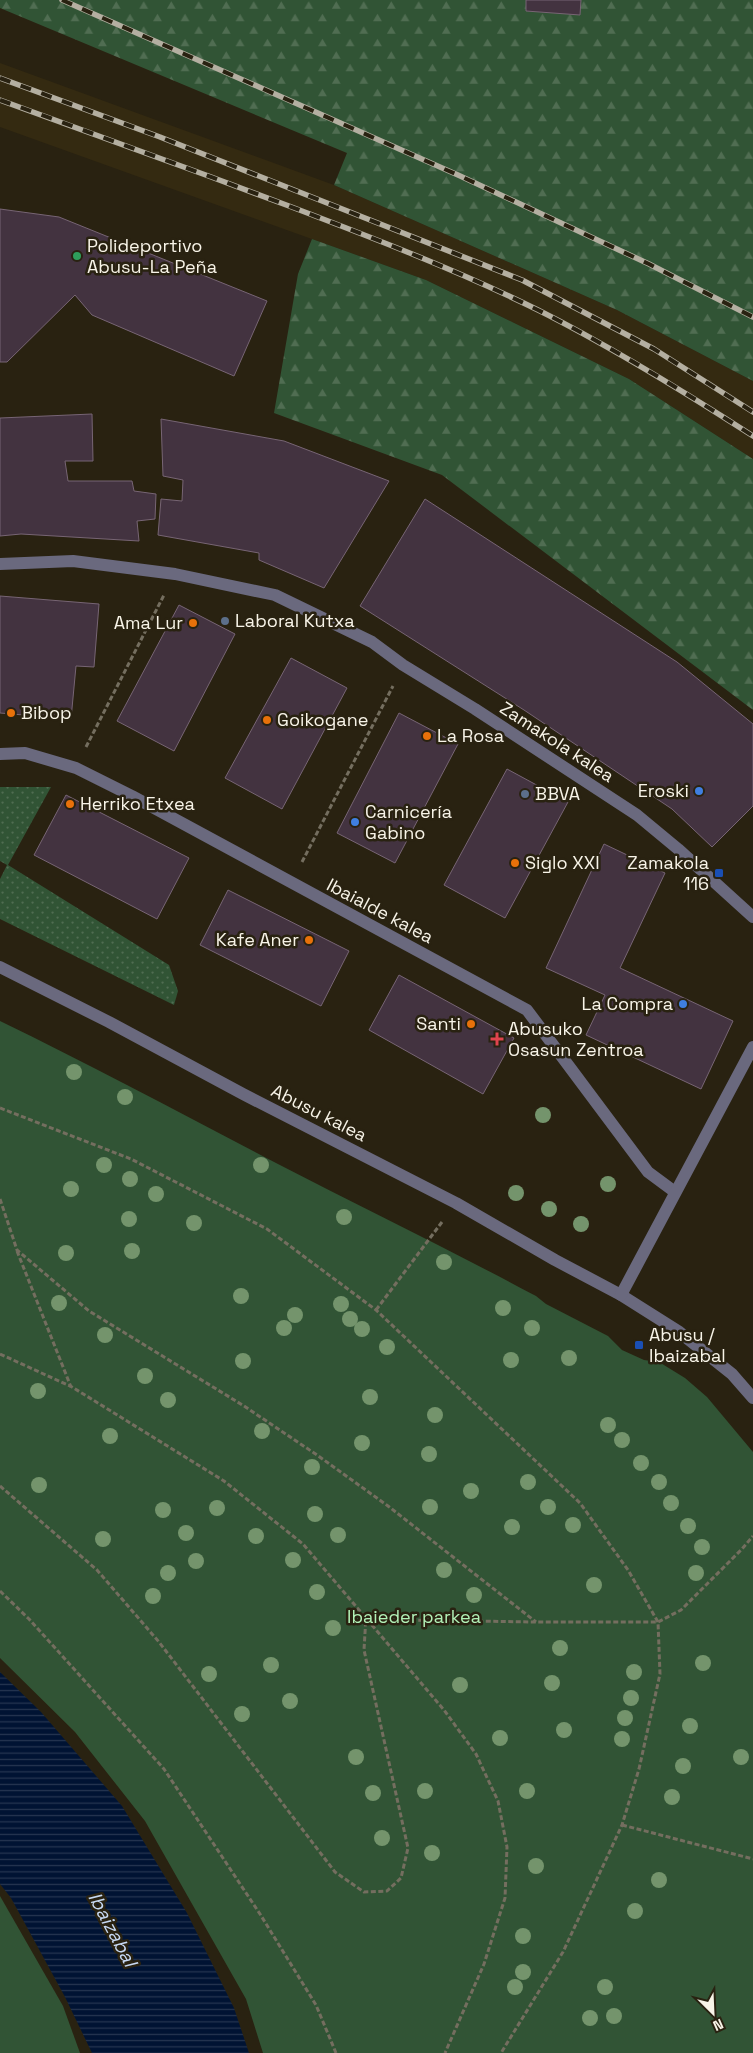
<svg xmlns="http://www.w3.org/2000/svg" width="753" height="2053" font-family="'Space Grotesk',sans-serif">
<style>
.built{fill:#342a11}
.grass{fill:url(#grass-dots)}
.forest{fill:url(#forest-firs)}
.green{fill:#315435}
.water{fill:url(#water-rules)}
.building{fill:#433340;stroke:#776574}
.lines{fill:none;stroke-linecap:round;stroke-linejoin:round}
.path{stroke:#746e5f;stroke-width:3;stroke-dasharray:5 2.5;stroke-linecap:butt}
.minor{stroke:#6a697e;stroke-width:12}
.rail-casing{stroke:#b4afa1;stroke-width:5.5}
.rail{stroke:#292211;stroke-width:4;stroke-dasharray:11;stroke-linecap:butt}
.tree{fill:#74946c}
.leisure-dot{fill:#2e9e5b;stroke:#292211;stroke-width:2}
.service-dot{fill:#5c6f8a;stroke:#292211;stroke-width:2}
.food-dot{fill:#e8710a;stroke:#292211;stroke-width:2}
.shop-dot{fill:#3f7fe0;stroke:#292211;stroke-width:2}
.transit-dot{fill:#1a4fb4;stroke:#292211;stroke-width:2}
.health-dot{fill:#e0444e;stroke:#292211;stroke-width:2}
.labels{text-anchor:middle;stroke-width:5;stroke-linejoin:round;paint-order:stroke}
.poi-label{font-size:18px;fill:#f8f4e8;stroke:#292211;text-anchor:start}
.street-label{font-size:18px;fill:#f8f4e8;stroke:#292211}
.park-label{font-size:18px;fill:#b2f1b7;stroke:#292211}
.water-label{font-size:19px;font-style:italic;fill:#c7d9f3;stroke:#292211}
</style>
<defs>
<pattern id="grass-dots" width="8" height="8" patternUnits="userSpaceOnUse" patternTransform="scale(1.25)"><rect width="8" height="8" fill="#315435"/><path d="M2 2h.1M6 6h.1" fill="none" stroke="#506d52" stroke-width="1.8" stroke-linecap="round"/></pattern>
<pattern id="forest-firs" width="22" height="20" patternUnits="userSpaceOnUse" patternTransform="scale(1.25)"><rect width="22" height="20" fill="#315435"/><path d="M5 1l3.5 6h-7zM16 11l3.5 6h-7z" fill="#506d52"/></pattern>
<pattern id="water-rules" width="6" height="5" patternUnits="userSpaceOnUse" patternTransform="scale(1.25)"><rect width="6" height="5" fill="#001333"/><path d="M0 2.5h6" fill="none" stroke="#263651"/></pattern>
</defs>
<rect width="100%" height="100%" fill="#292211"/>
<!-- built -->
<path class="built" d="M0 63 334 185 617 310 753 381V459L629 379 426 280 0 127Z"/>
<!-- grass -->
<path class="grass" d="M0 787H51L8 865 169 965 178 991 174 1005 0 919V879L7 865 0 861Z"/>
<!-- forest -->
<g class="forest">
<path d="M0 0H753V381L617 310 334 185 347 153 0 8Z"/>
<path d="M312 239 426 280 629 379 753 459V710L442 475 274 413 298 274Z"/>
</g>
<!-- green -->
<g class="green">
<path d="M0 1021C93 1066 184 1115 276 1163 363 1208 450 1250 536 1296L546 1304 608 1336 622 1350 644 1360 659 1362 685 1378 707 1397 753 1452V2053H263L246 1999 145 1821 75 1732 0 1658Z"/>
<path d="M0 1896 63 2006 80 2053H0Z"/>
</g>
<!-- water -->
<path class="water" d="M0 1672 41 1712 122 1806 187 1913 234 2008 249 2053H92L65 1997 11 1898 0 1884Z"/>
<!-- building -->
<g class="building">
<path d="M526 0H581L580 15 526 11Z"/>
<path d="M0 209 59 217 267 301 234 376 92 315 75 295 7 362H0Z"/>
<path d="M92 414 93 461H65L68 481H132L134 491 156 494 155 519 137 521 139 541 21 534 0 536V418Z"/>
<path d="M161 419 284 441 389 481 324 588 259 560V553L158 535 161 499 182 501 183 480 163 476Z"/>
<path d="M425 499 677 662 753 724V806L712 847 672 809 524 710 360 606Z"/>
<path d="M0 596 99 604 94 667 76 666 71 719 0 713Z"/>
<path d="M179 605 235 634 174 751 117 721Z"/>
<path d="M291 658 347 688 282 809 225 778Z"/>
<path d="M399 713 458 744 395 863 337 833Z"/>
<path d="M507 769 568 802 505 918 444 885Z"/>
<path d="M66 795 189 858 157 919 34 855Z"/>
<path d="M604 844 665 873 620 968 733 1021 701 1089 586 1035 605 995 546 968Z"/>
<path d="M228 890 349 951 321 1006 200 945Z"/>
<path d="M399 975 514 1038 483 1094 369 1030Z"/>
</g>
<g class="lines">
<!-- path -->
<g class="path">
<path d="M86 747 164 595"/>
<path d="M302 862 393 686"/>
<path d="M0 1108 131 1159 267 1229 376 1310 580 1503 628 1570 658 1622 660 1674 639 1769 622 1825 563 1952 501 2053"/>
<path d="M0 1199 17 1250 89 1311 244 1406 317 1455 388 1506 536 1622"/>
<path d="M17 1251 71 1387"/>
<path d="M376 1310 442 1222"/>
<path d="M0 1354 72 1387 224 1481 303 1544 444 1710 476 1754 498 1801 507 1847 505 1898 484 1964 445 2053"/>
<path d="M0 1486 97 1570 159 1642 335 1872 364 1892 387 1891 401 1878 408 1848 364 1650 366 1616"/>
<path d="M0 1591 29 1619 164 1769 260 1914 316 2005 336 2053"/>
<path d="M366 1616 402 1620 536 1622H658L681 1610 742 1549 753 1536"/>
<path d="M622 1825 753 1859"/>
</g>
<!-- minor -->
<g class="minor">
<path d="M0 564 73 561 175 574 275 595 372 642 403 665 475 709 637 815 678 849 753 917"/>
<path d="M0 754 25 753 76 768 132 796 527 1010 648 1172 675 1192"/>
<path d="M0 967 109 1022 243 1094 456 1203 555 1260 621 1295 678 1331 732 1374 753 1398"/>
<path d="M621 1295 753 1047"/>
</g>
<defs>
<g id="rail">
<path d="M62 0 458 175 649 264 753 317"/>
<path d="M0 78 160 137 522 280 654 349 753 412"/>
<path d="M0 100C97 135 193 170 289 206 373 238 457 270 538 310 612 347 683 391 753 436"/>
</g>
</defs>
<!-- rail casing -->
<use href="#rail" class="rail-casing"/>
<!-- rail -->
<use href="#rail" class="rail"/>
</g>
<!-- trees -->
<g class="tree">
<circle cx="74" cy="1072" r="8"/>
<circle cx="125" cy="1097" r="8"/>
<circle cx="543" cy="1115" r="8"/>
<circle cx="104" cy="1165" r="8"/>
<circle cx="261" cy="1165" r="8"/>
<circle cx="130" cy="1179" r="8"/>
<circle cx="608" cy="1184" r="8"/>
<circle cx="71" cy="1189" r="8"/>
<circle cx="516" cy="1193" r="8"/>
<circle cx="156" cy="1194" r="8"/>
<circle cx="549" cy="1209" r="8"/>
<circle cx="344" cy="1217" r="8"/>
<circle cx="129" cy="1219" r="8"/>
<circle cx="194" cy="1223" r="8"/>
<circle cx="581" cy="1224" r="8"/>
<circle cx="132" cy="1251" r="8"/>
<circle cx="66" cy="1253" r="8"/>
<circle cx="444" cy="1262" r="8"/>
<circle cx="241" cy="1296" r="8"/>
<circle cx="59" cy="1303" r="8"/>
<circle cx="341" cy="1304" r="8"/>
<circle cx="503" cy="1308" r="8"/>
<circle cx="295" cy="1315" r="8"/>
<circle cx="350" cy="1319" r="8"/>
<circle cx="284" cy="1328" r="8"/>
<circle cx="532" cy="1328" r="8"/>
<circle cx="362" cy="1329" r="8"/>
<circle cx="105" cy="1335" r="8"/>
<circle cx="387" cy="1347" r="8"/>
<circle cx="569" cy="1358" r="8"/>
<circle cx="511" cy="1360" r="8"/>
<circle cx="243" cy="1361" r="8"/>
<circle cx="145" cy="1376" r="8"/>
<circle cx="38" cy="1391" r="8"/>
<circle cx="370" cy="1397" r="8"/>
<circle cx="168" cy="1400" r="8"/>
<circle cx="435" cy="1415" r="8"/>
<circle cx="608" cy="1425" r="8"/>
<circle cx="262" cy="1431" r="8"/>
<circle cx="110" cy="1436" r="8"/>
<circle cx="622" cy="1440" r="8"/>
<circle cx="362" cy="1443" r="8"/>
<circle cx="429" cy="1454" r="8"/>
<circle cx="641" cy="1463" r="8"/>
<circle cx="312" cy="1467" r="8"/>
<circle cx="528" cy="1482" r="8"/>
<circle cx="659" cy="1482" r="8"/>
<circle cx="39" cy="1485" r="8"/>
<circle cx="471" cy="1491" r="8"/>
<circle cx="671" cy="1503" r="8"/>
<circle cx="430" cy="1507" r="8"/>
<circle cx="548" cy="1507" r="8"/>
<circle cx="217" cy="1508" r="8"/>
<circle cx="163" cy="1510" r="8"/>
<circle cx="315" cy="1514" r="8"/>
<circle cx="573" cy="1525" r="8"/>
<circle cx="688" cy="1526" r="8"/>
<circle cx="512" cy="1527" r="8"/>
<circle cx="186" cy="1533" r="8"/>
<circle cx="338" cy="1535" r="8"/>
<circle cx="256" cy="1536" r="8"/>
<circle cx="103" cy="1539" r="8"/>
<circle cx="702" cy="1547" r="8"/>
<circle cx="293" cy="1560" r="8"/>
<circle cx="196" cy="1561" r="8"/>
<circle cx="444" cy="1570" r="8"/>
<circle cx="168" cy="1573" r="8"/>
<circle cx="696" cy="1573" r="8"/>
<circle cx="594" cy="1585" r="8"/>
<circle cx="317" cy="1592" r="8"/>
<circle cx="474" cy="1595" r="8"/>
<circle cx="153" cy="1596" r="8"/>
<circle cx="333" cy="1628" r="8"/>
<circle cx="560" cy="1648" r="8"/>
<circle cx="703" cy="1663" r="8"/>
<circle cx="271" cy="1665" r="8"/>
<circle cx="634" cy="1672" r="8"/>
<circle cx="209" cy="1674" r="8"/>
<circle cx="552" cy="1683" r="8"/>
<circle cx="460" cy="1685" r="8"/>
<circle cx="631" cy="1698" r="8"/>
<circle cx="290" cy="1701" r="8"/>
<circle cx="242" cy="1714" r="8"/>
<circle cx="625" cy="1718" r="8"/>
<circle cx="690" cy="1726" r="8"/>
<circle cx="564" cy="1730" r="8"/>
<circle cx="500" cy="1738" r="8"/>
<circle cx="622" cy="1739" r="8"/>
<circle cx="356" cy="1757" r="8"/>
<circle cx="741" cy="1757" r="8"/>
<circle cx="683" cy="1766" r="8"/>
<circle cx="425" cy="1791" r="8"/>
<circle cx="527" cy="1791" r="8"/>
<circle cx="373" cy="1793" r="8"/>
<circle cx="672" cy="1797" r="8"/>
<circle cx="382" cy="1838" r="8"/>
<circle cx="432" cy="1853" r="8"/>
<circle cx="536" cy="1866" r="8"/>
<circle cx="659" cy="1880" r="8"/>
<circle cx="635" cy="1911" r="8"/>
<circle cx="523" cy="1936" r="8"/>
<circle cx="523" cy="1972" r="8"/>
<circle cx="515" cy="1987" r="8"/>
<circle cx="605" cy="1987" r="8"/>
<circle cx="614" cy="2016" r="8"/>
<circle cx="590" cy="2018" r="8"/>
</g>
<!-- markers -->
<circle class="leisure-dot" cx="77" cy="256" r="5"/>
<g class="service-dot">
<circle cx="225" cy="621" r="5"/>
<circle cx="525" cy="794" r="5"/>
</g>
<g class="food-dot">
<circle cx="193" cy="623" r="5"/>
<circle cx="11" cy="713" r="5"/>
<circle cx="267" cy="720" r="5"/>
<circle cx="427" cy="736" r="5"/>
<circle cx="70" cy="804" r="5"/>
<circle cx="515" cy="863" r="5"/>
<circle cx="309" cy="940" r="5"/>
<circle cx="471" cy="1024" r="5"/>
</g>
<g class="shop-dot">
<circle cx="699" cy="791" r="5"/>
<circle cx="355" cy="822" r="5"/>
<circle cx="683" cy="1004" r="5"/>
</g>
<g class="transit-dot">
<rect x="714" y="868" width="10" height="10" rx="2.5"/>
<rect x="634" y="1340" width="10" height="10" rx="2.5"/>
</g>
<path class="health-dot" d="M494.5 1031.5h5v5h5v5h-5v5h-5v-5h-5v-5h5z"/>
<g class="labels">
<!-- poi labels -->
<g class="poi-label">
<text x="87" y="252">Polideportivo<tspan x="87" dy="21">Abusu-La Peña</tspan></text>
<text x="235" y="627">Laboral Kutxa</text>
<text x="183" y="629" text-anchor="end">Ama Lur</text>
<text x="21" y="719">Bibop</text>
<text x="277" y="726">Goikogane</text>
<text x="437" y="742">La Rosa</text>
<text x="689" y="797" text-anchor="end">Eroski</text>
<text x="535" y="800">BBVA</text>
<text x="80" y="810">Herriko Etxea</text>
<text x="365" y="818">Carnicería<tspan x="365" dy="21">Gabino</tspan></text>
<text x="525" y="869">Siglo XXI</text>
<text x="709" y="869" text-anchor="end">Zamakola<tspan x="709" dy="21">116</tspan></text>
<text x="299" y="946" text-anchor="end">Kafe Aner</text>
<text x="673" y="1010" text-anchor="end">La Compra</text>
<text x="461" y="1030" text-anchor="end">Santi</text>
<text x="508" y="1035">Abusuko<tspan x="508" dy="21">Osasun Zentroa</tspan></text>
<text x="649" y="1341">Abusu /<tspan x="649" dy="21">Ibaizabal</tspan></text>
</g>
<!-- street labels -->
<g class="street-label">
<text transform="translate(557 742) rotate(33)" y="6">Zamakola kalea</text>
<text transform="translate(380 911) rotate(28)" y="6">Ibaialde kalea</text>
<text transform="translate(319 1113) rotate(27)" y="6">Abusu kalea</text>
</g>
<!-- park labels -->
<g class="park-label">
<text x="414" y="1623">Ibaieder parkea</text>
</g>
<!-- water labels -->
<g class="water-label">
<text transform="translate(113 1929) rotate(62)" y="7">Ibaizabal</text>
</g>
</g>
<!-- north arrow -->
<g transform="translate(713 2013) rotate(156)" stroke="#292211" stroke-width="4" paint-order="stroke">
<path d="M0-4L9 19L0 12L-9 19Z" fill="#f8f4e8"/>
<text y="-8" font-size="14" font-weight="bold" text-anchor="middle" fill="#f8f4e8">N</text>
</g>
</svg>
